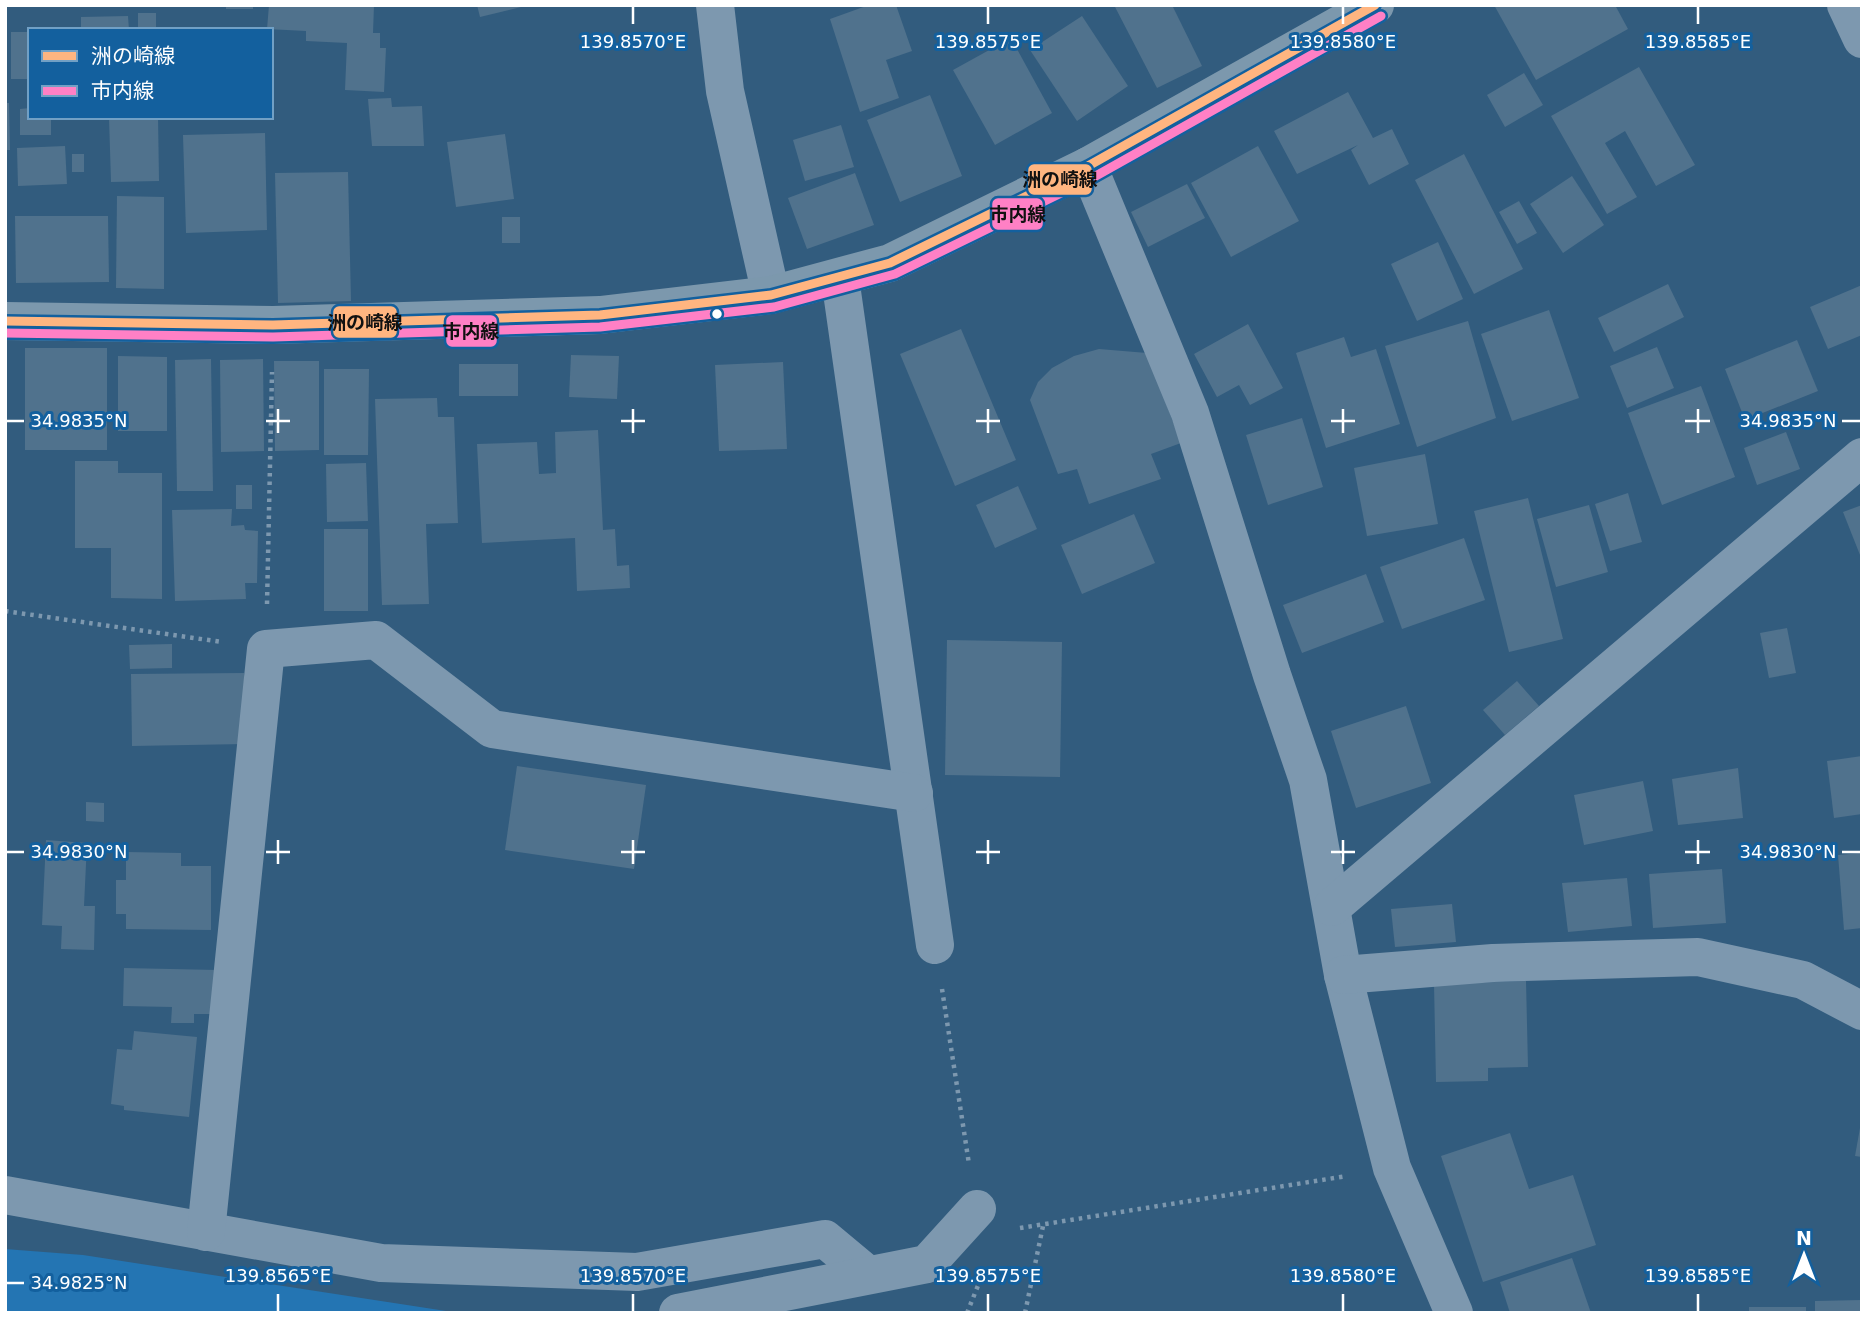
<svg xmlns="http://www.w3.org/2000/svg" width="1867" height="1318" font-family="'DejaVu Sans','Noto Sans JP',sans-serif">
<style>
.green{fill:#2475b3}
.building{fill:#50728d}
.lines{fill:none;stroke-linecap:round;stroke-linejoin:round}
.path{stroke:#7d98af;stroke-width:4.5;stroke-dasharray:3.5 5;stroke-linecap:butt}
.minor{stroke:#7d98af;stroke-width:38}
.major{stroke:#7c98ad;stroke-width:38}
.bus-1-casing{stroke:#13609e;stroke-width:14}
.bus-2-casing{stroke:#13609e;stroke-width:14}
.bus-1{stroke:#ffb580;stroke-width:9}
.bus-2{stroke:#ff80c5;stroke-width:9}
.ticks{fill:none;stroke:#fff;stroke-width:2.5}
.bus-dot{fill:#fff;stroke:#13609e;stroke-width:2.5}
.ticks-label{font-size:18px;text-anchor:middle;fill:#fff;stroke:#13609e;stroke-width:6;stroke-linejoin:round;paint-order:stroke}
.line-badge{stroke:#13609e;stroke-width:2.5}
.pale-badge-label{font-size:19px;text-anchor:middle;font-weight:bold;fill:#111}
</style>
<rect width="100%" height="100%" fill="#325c7e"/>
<!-- green -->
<path class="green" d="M5 1249 83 1255 459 1313H5Z"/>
<!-- building -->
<g class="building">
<rect x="226" y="5" width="27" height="4"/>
<path d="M269 5H374L373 33H380V48H386L384 92 345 90 347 43 306 41V31L267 29Z"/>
<path d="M477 5H525V6L480 17Z"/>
<path d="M869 5H896L912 51 886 60 899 98 860 112 830 19Z"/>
<path d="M1114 5H1172L1202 66 1157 88Z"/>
<path d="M1494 5H1615L1628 29 1536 80Z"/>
<rect x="138" y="13" width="18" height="17"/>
<path d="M128 16 129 30H81V17Z"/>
<path d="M1082 16 1128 86 1077 121 1030 50Z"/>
<rect x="11" y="32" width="19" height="47"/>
<path d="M1011 38 1052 113 995 145 953 70Z"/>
<path d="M1639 67 1695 165 1656 186 1625 131 1605 143 1637 197 1607 214 1551 116Z"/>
<path d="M1524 73 1543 105 1505 127 1487 95Z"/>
<path d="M1348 92 1373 138 1392 129 1409 164 1369 185 1351 150 1358 145 1297 174 1274 131Z"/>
<path d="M930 95 962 176 900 202 867 120Z"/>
<path d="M391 98 392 107 422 106 424 146H372L368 99Z"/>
<path d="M5 103H9L10 150H5Z"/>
<path d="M30 108V117H51V135H20V109Z"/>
<path d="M109 117H158L159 181 111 182Z"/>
<path d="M841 125 854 167 805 181 793 140Z"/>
<path d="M265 133 267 230 186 233 183 135Z"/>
<path d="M505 134 514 199 456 207 447 142Z"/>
<path d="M65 146 67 184 18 186 17 148Z"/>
<path d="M1258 146 1299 221 1231 257 1191 183Z"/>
<rect x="72" y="154" width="12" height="18"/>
<path d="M1464 154 1523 269 1474 294 1415 180Z"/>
<path d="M348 172 351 301 278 303 275 173Z"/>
<path d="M855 173 874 225 807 249 788 198Z"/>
<path d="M1572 176 1604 225 1563 253 1530 204Z"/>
<path d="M1187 184 1205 218 1148 247 1131 212Z"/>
<path d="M117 196 164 197V289L116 288Z"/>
<path d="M1519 201 1537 233 1517 244 1499 212Z"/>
<path d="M15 216H108L109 282 16 283Z"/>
<rect x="502" y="217" width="18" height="26"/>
<path d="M1438 242 1463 299 1417 321 1391 264Z"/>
<path d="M1668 284 1684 317 1614 352 1598 318Z"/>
<path d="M1862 285V335L1828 349 1810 307Z"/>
<path d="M1549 310 1579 398 1512 421 1481 334Z"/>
<path d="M1468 321 1496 418 1417 447 1385 346Z"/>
<path d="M1248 324 1283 388 1250 405 1239 385 1217 397 1194 354Z"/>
<path d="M961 329 1016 460 955 486 900 354Z"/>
<path d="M1344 337 1351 357 1376 349 1400 424 1326 448 1296 353Z"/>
<path d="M1797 340 1818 391 1745 420 1725 369Z"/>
<path d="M1657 347 1674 388 1627 408 1610 366Z"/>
<rect x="25" y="348" width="82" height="102"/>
<path d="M1099 349 1147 353 1181 443 1151 454 1161 479 1089 504 1077 469 1058 474 1030 400 1038 382 1052 368 1074 356Z"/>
<path d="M571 355 619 356 617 399 569 397Z"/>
<path d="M118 356 167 357V431H118Z"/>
<path d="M211 359 213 491H177L175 360Z"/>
<path d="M263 359 264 451 221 452 220 360Z"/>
<path d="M274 361H319V450L275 451Z"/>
<path d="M783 362 787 449 719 451 715 365Z"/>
<rect x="459" y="364" width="59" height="32"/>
<path d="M324 369H369L368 455H324Z"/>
<path d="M1701 386 1735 477 1662 505 1628 413Z"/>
<path d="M437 398 438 417H454L458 523 426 524 429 604 382 605 375 399Z"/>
<path d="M1302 418 1323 487 1268 505 1246 435Z"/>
<path d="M598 430 603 530 615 529 617 566 629 565 630 588 577 591 575 538 482 543 477 444 537 442 539 474 556 473 555 432Z"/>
<path d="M1786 432 1800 469 1757 485 1744 448Z"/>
<path d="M1425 454 1438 524 1367 536 1354 468Z"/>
<path d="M75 461H118V473H162V599L111 598V548H75Z"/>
<path d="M366 463 368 521 327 522 326 464Z"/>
<rect x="236" y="485" width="16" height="24"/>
<path d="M1018 486 1037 529 995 548 976 505Z"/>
<path d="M1628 493 1642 542 1610 551 1595 504Z"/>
<path d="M1528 498 1563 639 1509 652 1474 511Z"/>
<path d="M1589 505 1608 572 1556 587 1537 519Z"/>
<path d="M1862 505V560L1843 512Z"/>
<path d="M232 509 231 526 244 525 245 530 258 531 257 583H245L246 599 175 601 172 510Z"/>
<path d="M1134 514 1155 563 1082 594 1061 545Z"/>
<rect x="324" y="529" width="44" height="82"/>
<path d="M1464 538 1485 600 1402 629 1380 567Z"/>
<path d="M1366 574 1384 622 1302 653 1283 605Z"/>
<path d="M1787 628 1796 673 1769 678 1760 633Z"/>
<path d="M947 640 1062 642 1060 777 945 775Z"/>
<path d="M172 644V668L130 669 129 645Z"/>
<path d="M244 673 245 744 132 746 131 674Z"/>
<path d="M1517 681 1539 706 1505 735 1483 710Z"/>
<path d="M1406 706 1431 783 1356 808 1331 731Z"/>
<path d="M1862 756V814L1834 818 1827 761Z"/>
<path d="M517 766 646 785 634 869 505 850Z"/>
<path d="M1738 768 1743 818 1678 825 1672 779Z"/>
<path d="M1643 781 1653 831 1584 845 1574 795Z"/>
<path d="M86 802 104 803V822L86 821Z"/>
<path d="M46 840 87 843 84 906H95L94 950 61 949 62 926 42 925Z"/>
<path d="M126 852 181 853V866H211V930L126 929V914H116V880H126Z"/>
<path d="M1862 853V928L1844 930 1838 855Z"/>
<path d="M1722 869 1726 923 1653 928 1649 874Z"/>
<path d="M1627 878 1632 926 1568 932 1562 883Z"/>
<path d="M1452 904 1456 942 1395 947 1391 909Z"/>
<path d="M124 968 217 970 216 1014H194V1023H171L172 1007 123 1006Z"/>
<path d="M1526 981 1528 1067 1488 1068V1081L1436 1082 1434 984Z"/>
<path d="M134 1031 197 1037 189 1117 124 1110V1106L111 1104 117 1049 132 1050Z"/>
<path d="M1860 1128H1862V1157L1855 1156Z"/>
<path d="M1510 1133 1529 1189 1573 1175 1596 1245 1483 1282 1441 1156Z"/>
<path d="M1572 1258 1591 1313H1510L1500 1282Z"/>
<path d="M1862 1300V1313H1815V1301Z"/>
<rect x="1749" y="1307" width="57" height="6"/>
</g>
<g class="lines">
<!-- path -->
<g class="path">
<path d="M267 604 272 372"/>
<path d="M5 611 222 642"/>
<path d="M942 989 969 1164"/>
<path d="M1020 1228 1347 1176"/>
<path d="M967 1313 981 1278"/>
<path d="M1025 1313 1043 1226"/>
</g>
<!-- minor -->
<g class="minor">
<path d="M715 5 725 91 771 295"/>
<path d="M1846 5 1862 39"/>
<path d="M1088 166 1190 413 1272 675 1308 780 1343 975 1392 1168 1454 1313"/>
<path d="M840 278 935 945"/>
<path d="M1332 907 1862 457"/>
<path d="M1343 975 1493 963 1698 957 1803 980 1862 1011"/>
<path d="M5 1195 381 1263 637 1272 825 1239 867 1274"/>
<path d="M206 1232 266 649 376 640 492 729 914 793"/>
<path d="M678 1313 927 1264 977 1209"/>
</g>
<!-- major -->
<path class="major" d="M5 321 273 325 600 315 771 295 890 263 1088 166 1375 5"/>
<defs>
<path id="bus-1" d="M5 321 273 325 600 315 771 295 890 263 1088 166 1375 5"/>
<path id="bus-2" d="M5 333 273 337 600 327 774 307 895 274 1094 177 1381 16"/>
</defs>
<!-- bus-1 casing -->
<use href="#bus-1" class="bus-1-casing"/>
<!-- bus-2 casing -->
<use href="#bus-2" class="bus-2-casing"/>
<!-- bus-1 -->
<use href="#bus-1" class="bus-1"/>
<!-- bus-2 -->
<use href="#bus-2" class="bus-2"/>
</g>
<!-- ticks -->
<path class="ticks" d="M633 7V24M988 7V24M1343 7V24M1698 7V24M278 409V433M633 409V433M988 409V433M1343 409V433M1698 409V433M7 421H24M266 421H290M621 421H645M976 421H1000M1331 421H1355M1685 421H1710M1842 421H1860M278 840V864M633 840V864M988 840V864M1343 840V864M1698 840V864M7 852H24M266 852H290M621 852H645M976 852H1000M1331 852H1355M1685 852H1710M1842 852H1860M7 1283H24M278 1294V1311M633 1294V1311M988 1294V1311M1343 1294V1311M1698 1294V1311"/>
<!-- markers -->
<circle class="bus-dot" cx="717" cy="314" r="6"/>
<g class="ticks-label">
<text x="633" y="48">139.8570°E</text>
<text x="988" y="48">139.8575°E</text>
<text x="1343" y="48">139.8580°E</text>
<text x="1698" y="48">139.8585°E</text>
<text x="79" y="427">34.9835°N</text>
<text x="1788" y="427">34.9835°N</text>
<text x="79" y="858">34.9830°N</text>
<text x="1788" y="858">34.9830°N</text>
<text x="278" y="1282">139.8565°E</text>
<text x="633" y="1282">139.8570°E</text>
<text x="988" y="1282">139.8575°E</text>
<text x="1343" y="1282">139.8580°E</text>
<text x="1698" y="1282">139.8585°E</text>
<text x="79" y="1289">34.9825°N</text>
</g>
<g class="line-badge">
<rect x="1027" y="163" width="66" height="33" rx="7" fill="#ffb580"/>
<rect x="991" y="197" width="53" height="34" rx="7" fill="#ff80c5"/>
<rect x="332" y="305" width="66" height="34" rx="7" fill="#ffb580"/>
<rect x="445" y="314" width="53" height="34" rx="7" fill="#ff80c5"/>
</g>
<g class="pale-badge-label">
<text x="1060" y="186">洲の崎線</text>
<text x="1018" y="221">市内線</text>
<text x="365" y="329">洲の崎線</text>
<text x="471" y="338">市内線</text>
</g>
<!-- border -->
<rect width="1867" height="1318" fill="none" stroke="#ffffff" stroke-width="14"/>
<!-- legend -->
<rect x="28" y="28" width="245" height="91" fill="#13609e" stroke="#71a0c5" stroke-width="2"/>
<rect x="42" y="51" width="35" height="10" fill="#ffb580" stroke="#71a0c5" stroke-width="2"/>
<text x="91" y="63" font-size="21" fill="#ffffff">洲の崎線</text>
<rect x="42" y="86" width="35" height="10" fill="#ff80c5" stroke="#71a0c5" stroke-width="2"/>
<text x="91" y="98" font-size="21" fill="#ffffff">市内線</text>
<!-- north arrow -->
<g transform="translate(1804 1255)" stroke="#13609e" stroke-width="5" paint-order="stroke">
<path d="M0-5L12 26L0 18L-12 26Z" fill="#ffffff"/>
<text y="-10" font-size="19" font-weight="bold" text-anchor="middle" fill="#ffffff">N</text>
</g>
</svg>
